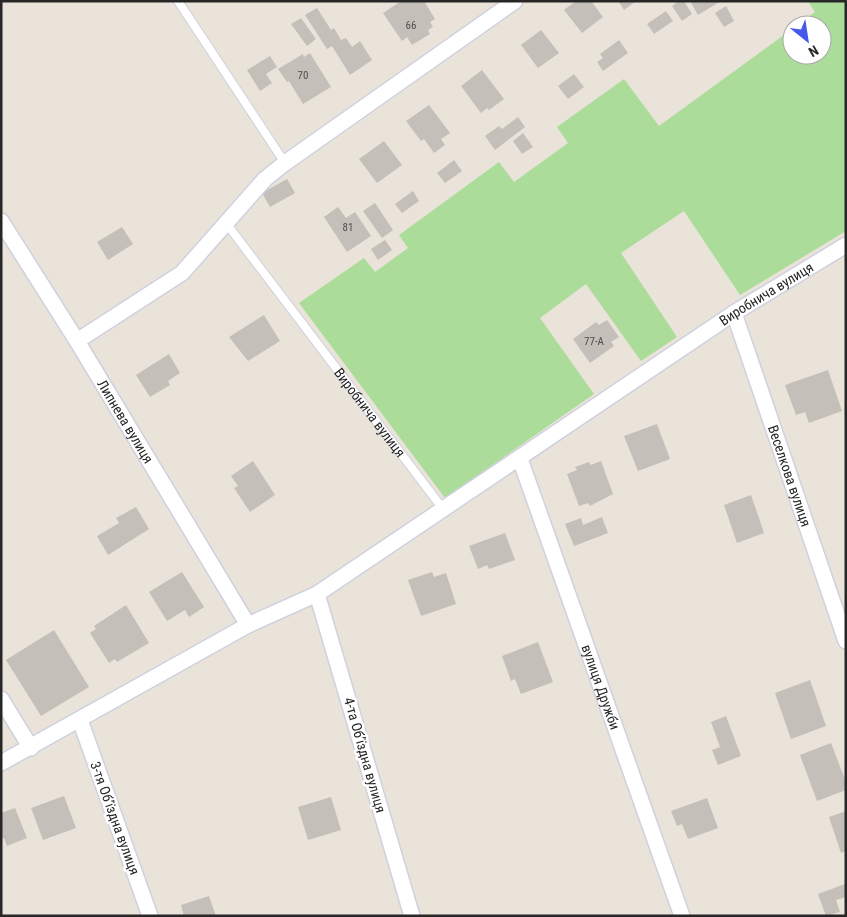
<svg xmlns="http://www.w3.org/2000/svg" width="847" height="917" font-family="'Roboto Condensed',sans-serif">
<style>
.green{fill:#acdc99}
.building{fill:#c4c0b9}
.lines{fill:none;stroke-linecap:round;stroke-linejoin:round}
.lane-casing{stroke:#cfd1df;stroke-width:10}
.street-casing{stroke:#cfd1df;stroke-width:18}
.lane{stroke:#fff;stroke-width:8}
.street{stroke:#fff;stroke-width:15}
.labels{text-anchor:middle;stroke-width:5;stroke-linejoin:round;paint-order:stroke}
.number-label{font-size:11px;fill:#4e4d4c}
.street-label{font-size:14px;fill:#272727;stroke:#fff}
</style>
<rect width="100%" height="100%" fill="#e9e3d9"/>
<!-- green -->
<path class="green" d="M808 1H846V231L740 295 684 211 621 253 677 337 641 361 586 284 540 318 594 394 445 498 299 303 364 258 375 272 408 248 399 235 499 162 514 182 568 143 557 127 624 79 659 126 792 29V55H822V25H797L815 12Z"/>
<!-- building -->
<g class="building">
<path d="M401 1H424L435 19 430 22 433 27 428 30 430 34 412 45 407 37 402 41 383 13Z"/>
<path d="M576 1H591L603 17 582 33 564 10Z"/>
<path d="M618 1H636L624 10Z"/>
<path d="M679 1H684L692 14 682 21 672 6Z"/>
<path d="M690 1H721L698 15Z"/>
<path d="M726 6 734 21 724 27 715 13Z"/>
<path d="M317 8 331 30 334 28 341 40 346 38 352 47 360 41 372 60 350 75 332 46 327 49 305 15Z"/>
<path d="M666 11 673 21 654 34 647 24Z"/>
<path d="M301 18 316 39 307 46 291 24Z"/>
<path d="M541 30 559 53 538 68 521 45Z"/>
<path d="M619 40 628 53 603 71 597 62 603 58 600 54Z"/>
<path d="M310 53 331 87 303 104 289 81 287 82 278 69 303 54 304 57Z"/>
<path d="M270 56 277 67 266 74 272 83 260 91 247 70Z"/>
<path d="M482 70 504 99 489 110 487 108 481 113 461 86Z"/>
<path d="M574 74 584 87 568 99 558 86Z"/>
<path d="M429 105 450 133 441 139 445 145 434 153 424 139 421 141 406 121Z"/>
<path d="M518 117 525 127 495 150 485 136 499 126 502 129Z"/>
<path d="M523 133 533 147 522 154 513 141Z"/>
<path d="M384 141 402 165 377 183 359 159Z"/>
<path d="M454 160 462 171 445 183 437 173Z"/>
<path d="M287 179 295 193 270 207 262 193Z"/>
<path d="M413 191 419 201 402 213 395 204Z"/>
<path d="M375 203 393 230 382 238 363 211Z"/>
<path d="M338 207 346 218 355 212 371 236 347 252 324 217Z"/>
<path d="M122 227 133 244 108 260 97 242Z"/>
<path d="M385 240 392 250 378 260 371 249Z"/>
<path d="M264 315 280 341 248 361 229 337Z"/>
<path d="M607 320 619 337 611 342 614 346 590 363 573 339 596 322 599 325Z"/>
<path d="M169 354 180 373 168 381 170 385 150 397 136 375Z"/>
<path d="M828 370 842 411 809 423 805 412 796 415 785 385Z"/>
<path d="M657 424 670 459 638 471 624 436Z"/>
<path d="M253 461 275 495 250 512 234 488 238 486 231 476Z"/>
<path d="M601 461 613 494 590 506 588 503 579 506 567 474 577 470 575 467 589 462 591 465Z"/>
<path d="M751 495 764 533 737 543 724 505Z"/>
<path d="M136 507 149 529 108 555 97 536 119 523 116 518Z"/>
<path d="M602 517 608 533 574 546 565 524 581 518 583 525Z"/>
<path d="M505 533 515 560 489 569 487 565 478 569 469 546Z"/>
<path d="M182 572 204 607 189 617 185 610 167 621 149 592Z"/>
<path d="M432 572 434 577 446 573 456 604 421 616 408 580Z"/>
<path d="M126 605 149 643 117 662 115 659 109 663 90 633 96 629 94 626Z"/>
<path d="M54 630 89 687 41 716 6 660Z"/>
<path d="M538 642 553 682 521 694 515 679 511 681 502 656Z"/>
<path d="M810 680 826 726 791 739 775 693Z"/>
<path d="M726 716 741 756 718 765 712 750 720 747 711 722Z"/>
<path d="M831 743 846 782V790L817 801 800 755Z"/>
<path d="M64 796 76 828 43 840 31 808Z"/>
<path d="M331 797 341 830 308 840 298 807Z"/>
<path d="M707 798 718 828 688 839 682 824 677 826 671 811Z"/>
<path d="M15 808 27 838 7 846 4 838 1 839V813Z"/>
<path d="M846 811V851L841 853 829 817Z"/>
<path d="M845 884 846 897 836 900 840 912 826 916 818 894Z"/>
<path d="M209 896 216 916H184L181 905Z"/>
</g>
<g class="lines">
<defs>
<g id="lane">
<path d="M178 1 285 163"/>
<path id="s1" d="M226 223 443 509"/>
</g>
<g id="street">
<path id="s2" d="M1 221 77 341 248 625"/>
<path id="s3" d="M734 313 846 641"/>
<path d="M77 341 182 273 265 179 285 163 515 1"/>
<path id="s4" d="M520 459 682 916"/>
<path d="M317 594 412 916"/>
<path d="M1 699 31 748"/>
<path d="M80 720 150 916"/>
<path id="s5" d="M1 763 248 625 317 594 734 313 846 245"/>
</g>
</defs>
<!-- lane casing -->
<use href="#lane" class="lane-casing"/>
<!-- street casing -->
<use href="#street" class="street-casing"/>
<!-- lane -->
<use href="#lane" class="lane"/>
<!-- street -->
<use href="#street" class="street"/>
</g>
<g class="labels">
<!-- number labels -->
<g class="number-label">
<text x="411" y="29">66</text>
<text x="303" y="79">70</text>
<text x="348" y="231">81</text>
<text x="594" y="345">77-А</text>
</g>
<!-- street labels -->
<g class="street-label">
<text dy="5" stroke="none"><textPath href="#s5" startOffset="899">Виробнича вулиця</textPath></text>
<text dy="5" stroke="none"><textPath href="#s1" startOffset="238">Виробнича вулиця</textPath></text>
<text dy="5" stroke="none"><textPath href="#s2" startOffset="236">Липнева вулиця</textPath></text>
<text dy="5" stroke="none"><textPath href="#s3" startOffset="172">Веселкова вулиця</textPath></text>
<text dy="5" stroke="none"><textPath href="#s4" startOffset="242">вулиця Дружби</textPath></text>
<text transform="translate(365 755) rotate(74)" y="5">4-та Обʼїздна вулиця</text>
<text transform="translate(115 818) rotate(70)" y="5">3-тя Обʼїздна вулиця</text>
</g>
</g>
<!-- border -->
<rect width="847" height="917" fill="none" stroke="#272727" stroke-width="5"/>
<!-- north arrow -->
<g transform="translate(807 40) rotate(150)"><circle r="24" fill="#ffffff" stroke="#a9a9a9"/>
<path d="M0-4L9 19L0 12L-9 19Z" fill="#4458eb"/>
<text y="-8" font-size="14" font-weight="bold" text-anchor="middle" fill="#272727">N</text>
</g>
</svg>
